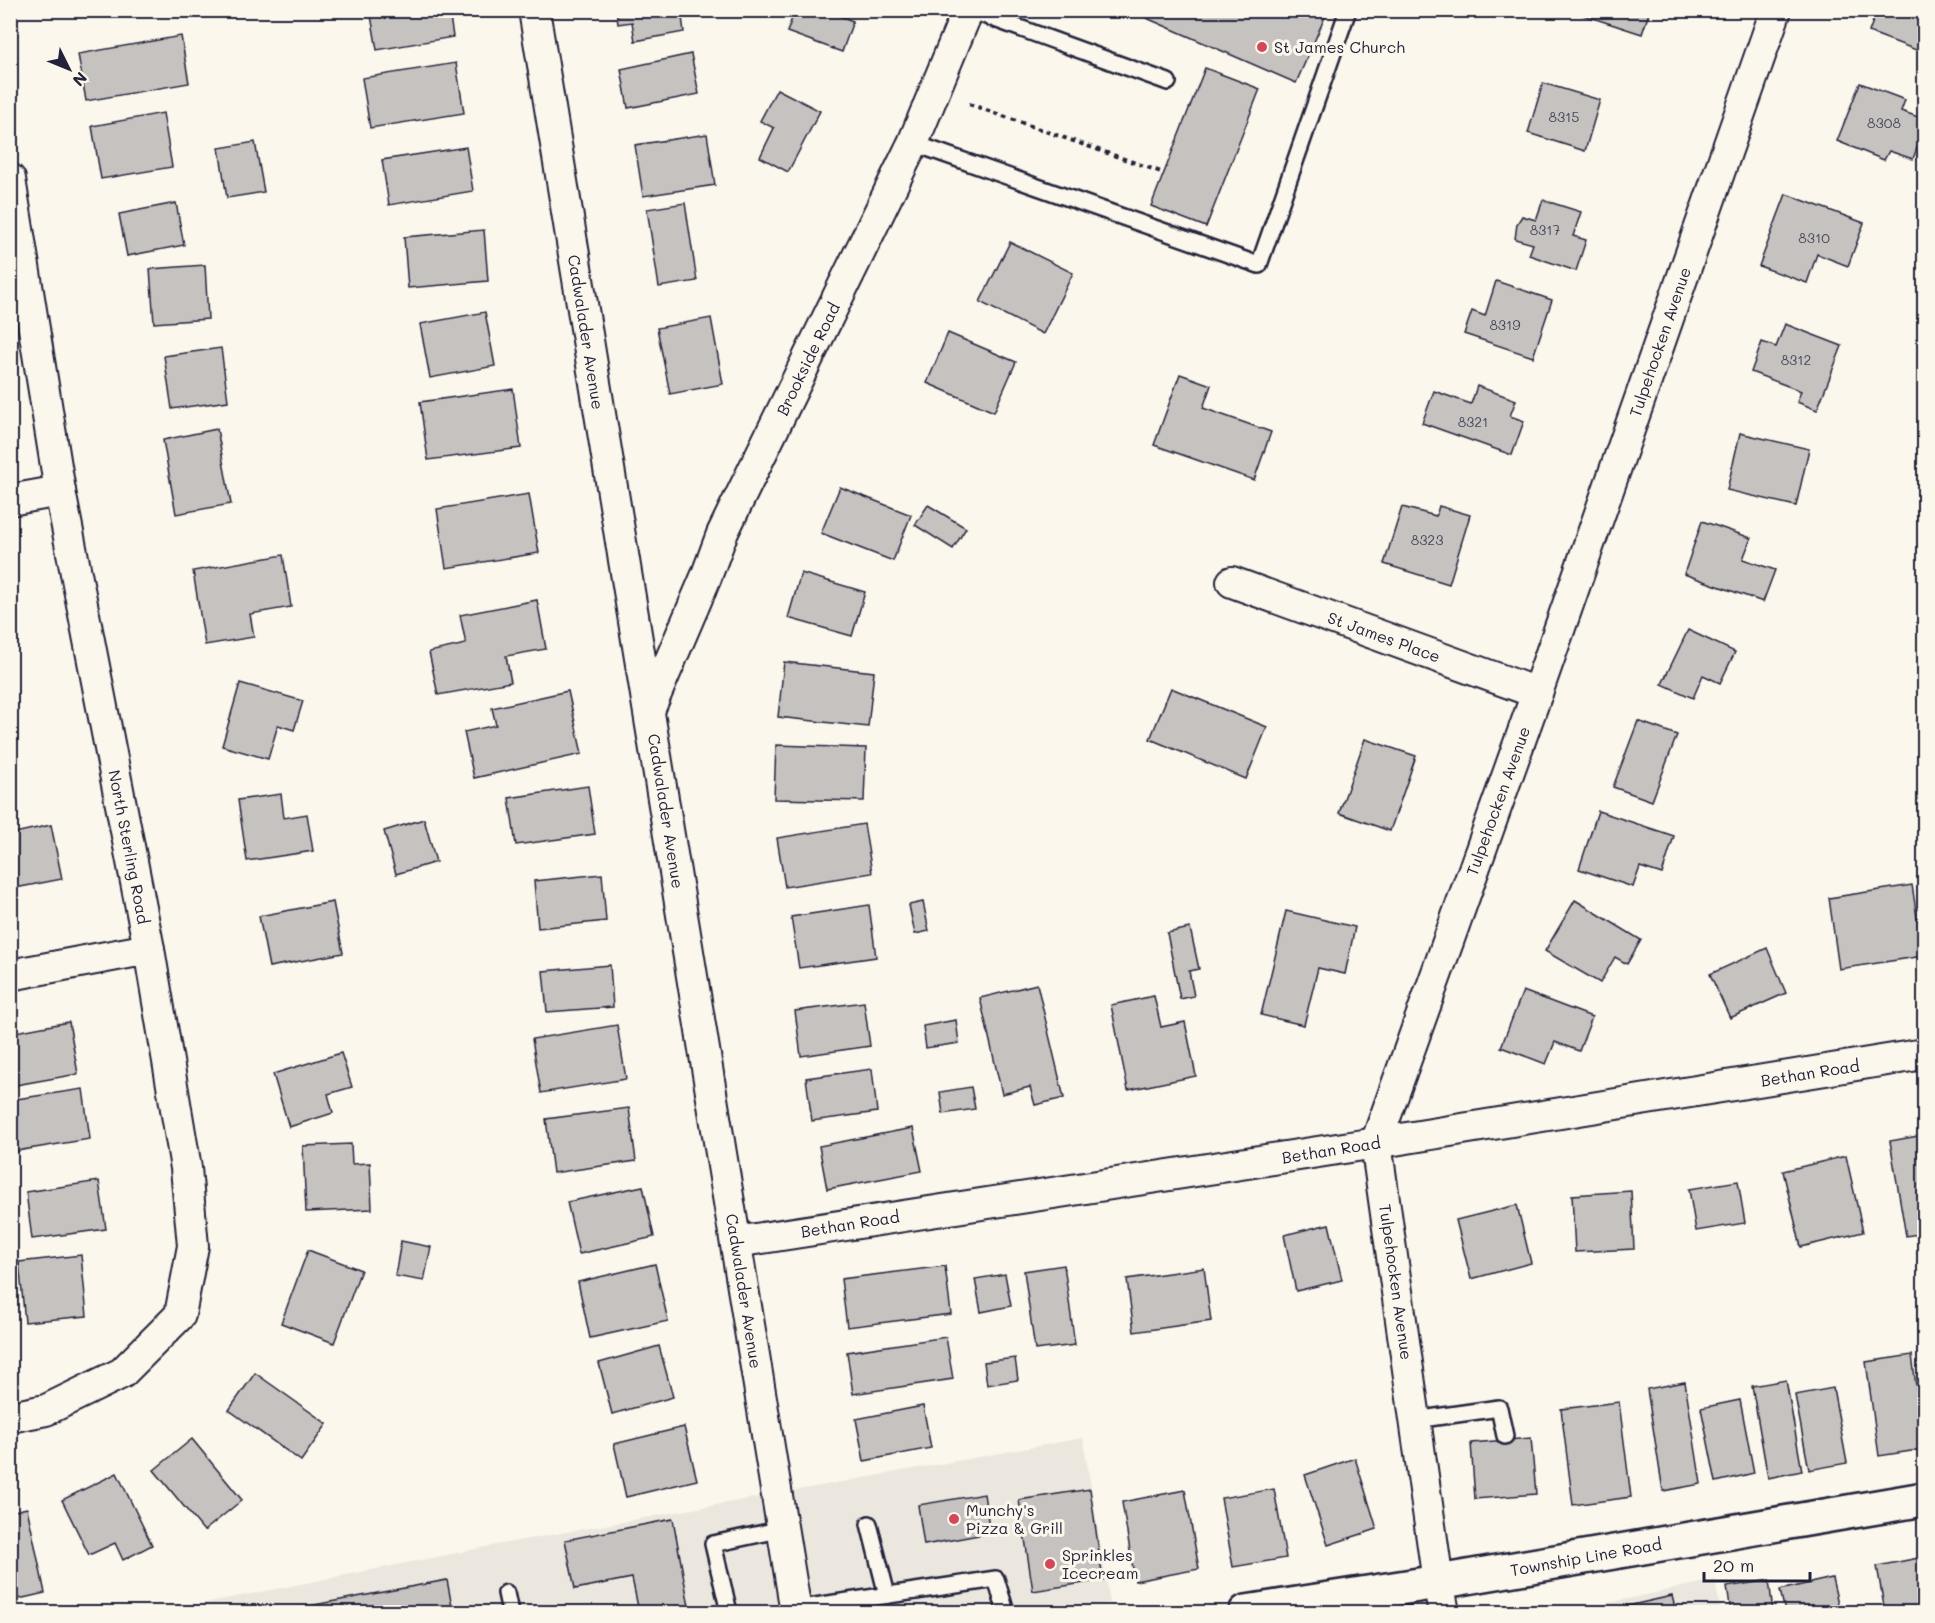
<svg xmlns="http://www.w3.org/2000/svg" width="1935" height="1623" font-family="Mali,sans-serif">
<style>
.built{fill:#ebe7df}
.building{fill:#c6c2c0;stroke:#22223b;stroke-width:1.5}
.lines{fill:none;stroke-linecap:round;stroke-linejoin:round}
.service-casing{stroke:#22223b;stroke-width:20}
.minor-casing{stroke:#22223b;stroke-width:34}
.primary-casing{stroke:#22223b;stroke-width:38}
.path{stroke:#22223b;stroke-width:4;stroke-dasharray:4.5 4.5;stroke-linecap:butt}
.service{stroke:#fbf7ec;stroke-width:15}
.minor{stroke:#fbf7ec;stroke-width:30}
.primary{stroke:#fbf7ec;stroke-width:33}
.poi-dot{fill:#d1495b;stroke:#fbf7ec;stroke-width:2}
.labels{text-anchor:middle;stroke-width:6;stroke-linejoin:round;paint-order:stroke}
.number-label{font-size:14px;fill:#4b4a5c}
.poi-label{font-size:16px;fill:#22223b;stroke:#fbf7ec;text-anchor:start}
.street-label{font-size:16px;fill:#22223b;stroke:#fbf7ec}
</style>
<rect width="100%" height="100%" fill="#fbf7ec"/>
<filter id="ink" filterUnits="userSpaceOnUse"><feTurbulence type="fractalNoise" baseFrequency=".0167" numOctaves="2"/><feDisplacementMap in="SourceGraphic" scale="12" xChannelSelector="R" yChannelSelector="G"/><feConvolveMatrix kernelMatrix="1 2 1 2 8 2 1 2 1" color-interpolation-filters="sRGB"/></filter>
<g filter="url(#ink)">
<!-- built -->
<g class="built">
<path d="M1083 1438 1110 1603 1047 1612H196L195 1605 501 1544Z"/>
<path d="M1715 1580 1721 1612H1566Z"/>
</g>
<!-- building -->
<g class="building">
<path d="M370 10H449L453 37 377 50Z"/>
<path d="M616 10H681L684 32 635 41 632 22 618 24Z"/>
<path d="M795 10H838L837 15 853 21 842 52 787 32Z"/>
<path d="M1128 10H1328L1296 83Z"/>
<path d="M1581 10H1650L1642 34 1580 14Z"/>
<path d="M1877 10H1924V53L1869 32Z"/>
<path d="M181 36 189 83 86 101 78 54Z"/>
<path d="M691 54 699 94 628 108 621 69Z"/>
<path d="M456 63 464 113 370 128 362 78Z"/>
<path d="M1205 68 1260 89 1206 227 1151 206Z"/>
<path d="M1543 83 1600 100 1585 151 1528 133Z"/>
<path d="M1860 83 1905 100 1901 111 1924 119V128L1913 159 1889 151 1884 160 1837 141Z"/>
<path d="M777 89 820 111 788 172 760 157 774 128 760 121Z"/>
<path d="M163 113 172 167 101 179 92 126Z"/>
<path d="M707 134 715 185 643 196 635 145Z"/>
<path d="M255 142 264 192 227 198 219 148Z"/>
<path d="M466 147 473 191 389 205 382 160Z"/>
<path d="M1786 194 1864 223 1848 266 1817 254 1807 283 1759 266Z"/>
<path d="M1543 200 1581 212 1573 236 1586 240 1576 271 1529 255 1533 244 1515 239 1517 224 1522 216 1536 220Z"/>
<path d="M176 203 184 245 127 256 119 214Z"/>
<path d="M685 203 697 281 659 287 647 209Z"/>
<path d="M484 230 488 281 408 288 404 237Z"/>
<path d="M1010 242 1073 273 1043 334 980 302Z"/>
<path d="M205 265 208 319 154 323 150 269Z"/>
<path d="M1496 281 1552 300 1533 357 1464 334 1472 311 1485 316Z"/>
<path d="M485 312 495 366 430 378 420 324Z"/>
<path d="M711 318 723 384 670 394 657 328Z"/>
<path d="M1785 324 1842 346 1817 410 1797 402 1801 391 1751 372 1762 342 1776 347Z"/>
<path d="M948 333 1016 362 994 412 927 383Z"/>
<path d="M221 348 228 401 172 409 164 356Z"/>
<path d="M1180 374 1211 385 1203 408 1271 432 1254 480 1154 445Z"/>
<path d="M1477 386 1516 400 1510 416 1524 421 1512 455 1422 423 1434 391 1471 404Z"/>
<path d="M513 389 521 448 428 460 420 402Z"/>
<path d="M217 429 231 504 176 514 163 440Z"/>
<path d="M1740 433 1809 449 1796 506 1727 490Z"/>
<path d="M840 487 911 515 893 561 821 533Z"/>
<path d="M529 494 539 553 446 568 437 509Z"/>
<path d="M928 505 966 528 953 549 915 525Z"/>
<path d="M1439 506 1470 515 1449 584 1384 564 1402 507 1436 516Z"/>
<path d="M1702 521 1751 538 1743 559 1775 570 1763 602 1684 574Z"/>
<path d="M283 555 291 607 250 614 254 637 205 645 193 571Z"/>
<path d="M801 573 865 592 852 636 788 618Z"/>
<path d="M537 600 546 649 506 656 511 682 438 695 429 652 466 644 460 615Z"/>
<path d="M1688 630 1735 652 1720 683 1703 675 1693 698 1662 684Z"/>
<path d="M784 662 874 672 868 727 778 717Z"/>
<path d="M240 683 303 701 294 730 278 725 268 759 222 746Z"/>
<path d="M1171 688 1267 727 1246 779 1150 739Z"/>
<path d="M568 691 582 754 474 778 464 732 496 725 492 708Z"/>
<path d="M1638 721 1677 735 1652 801 1613 787Z"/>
<path d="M1365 739 1416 756 1390 831 1339 813Z"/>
<path d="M776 745 866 748 864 801 774 799Z"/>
<path d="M588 786 595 834 516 845 509 798Z"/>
<path d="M281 794 284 818 307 814 313 851 247 861 238 800Z"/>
<path d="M1598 811 1674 836 1662 874 1640 867 1633 887 1579 869Z"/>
<path d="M424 819 436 862 396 874 384 831Z"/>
<path d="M864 824 872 873 785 887 777 838Z"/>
<path d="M51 825 62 879 10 889V834Z"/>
<path d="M602 874 606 921 538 928 534 881Z"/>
<path d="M1912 885 1923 956 1839 969 1829 898Z"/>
<path d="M1575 900 1641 940 1627 964 1615 957 1600 983 1545 951Z"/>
<path d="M333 902 343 953 269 967 259 916Z"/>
<path d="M923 902 929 931 915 934 909 905Z"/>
<path d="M869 905 876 957 799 968 791 917Z"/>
<path d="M1286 911 1355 927 1345 974 1318 968 1304 1025 1261 1015Z"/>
<path d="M1190 928 1199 969 1189 971 1194 996 1180 999 1167 933Z"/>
<path d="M1767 948 1786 993 1730 1018 1710 974Z"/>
<path d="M610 965 613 1007 547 1012 543 971Z"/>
<path d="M1037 984 1064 1098 1035 1105 1030 1087 1002 1094 980 998Z"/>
<path d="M1523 991 1592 1017 1579 1051 1555 1042 1546 1064 1501 1047Z"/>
<path d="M1154 996 1161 1027 1185 1022 1196 1076 1128 1090 1111 1005Z"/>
<path d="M864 1002 870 1046 801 1056 795 1011Z"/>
<path d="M956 1020 959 1043 926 1048 923 1026Z"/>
<path d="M69 1022 78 1074 10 1086V1033Z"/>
<path d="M617 1025 626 1079 541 1093 532 1039Z"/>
<path d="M341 1053 352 1087 328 1094 333 1113 289 1127 273 1074Z"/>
<path d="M872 1069 877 1112 812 1121 806 1078Z"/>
<path d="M971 1087 975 1109 943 1114 940 1092Z"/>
<path d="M83 1089 90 1139 10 1152V1100Z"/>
<path d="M629 1108 636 1161 553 1173 546 1119Z"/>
<path d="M913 1128 922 1171 827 1189 819 1146Z"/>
<path d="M1924 1135V1233L1906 1236 1890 1141Z"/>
<path d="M351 1144 352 1164 370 1163 372 1209 306 1212 303 1146Z"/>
<path d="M1846 1156 1863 1232 1801 1247 1783 1171Z"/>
<path d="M99 1181 106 1229 32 1239 26 1192Z"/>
<path d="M1738 1181 1745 1223 1696 1231 1689 1189Z"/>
<path d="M643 1186 654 1237 579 1254 567 1202Z"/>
<path d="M1631 1191 1634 1249 1575 1252 1572 1195Z"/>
<path d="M1517 1205 1531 1263 1471 1279 1456 1220Z"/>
<path d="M1329 1224 1342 1280 1296 1291 1284 1235Z"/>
<path d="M401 1241 431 1247 424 1281 395 1276Z"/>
<path d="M308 1250 361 1270 334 1343 281 1323Z"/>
<path d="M81 1255 87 1316 25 1322 19 1262Z"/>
<path d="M655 1264 668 1321 590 1338 578 1282Z"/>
<path d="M1064 1265 1075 1345 1035 1350 1024 1271Z"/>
<path d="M945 1266 951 1314 847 1327 841 1279Z"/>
<path d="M1204 1268 1211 1321 1134 1332 1127 1279Z"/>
<path d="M1005 1274 1011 1306 981 1312 975 1279Z"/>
<path d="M946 1337 953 1379 853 1394 847 1352Z"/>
<path d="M659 1346 673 1397 612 1414 599 1363Z"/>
<path d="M1912 1355 1924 1449 1879 1456 1866 1362Z"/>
<path d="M1015 1358 1018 1380 987 1385 984 1362Z"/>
<path d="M255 1373 327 1424 301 1461 229 1410Z"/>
<path d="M1786 1380 1802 1471 1768 1478 1752 1386Z"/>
<path d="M1685 1382 1701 1484 1663 1491 1647 1389Z"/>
<path d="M1833 1388 1847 1463 1809 1470 1795 1395Z"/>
<path d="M1740 1400 1754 1473 1716 1482 1701 1408Z"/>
<path d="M1619 1402 1631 1497 1573 1505 1561 1409Z"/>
<path d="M923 1406 931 1448 864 1461 856 1419Z"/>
<path d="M684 1427 697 1480 626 1497 614 1444Z"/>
<path d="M1531 1438 1536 1494 1475 1499 1471 1443Z"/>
<path d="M192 1439 242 1500 204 1531 154 1470Z"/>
<path d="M1355 1458 1377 1529 1328 1545 1305 1475Z"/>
<path d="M117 1473 152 1545 123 1560 115 1543 89 1555 62 1500Z"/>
<path d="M1090 1489 1103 1580 1033 1591 1019 1500Z"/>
<path d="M1274 1489 1286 1558 1233 1567 1221 1498Z"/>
<path d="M1185 1490 1199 1569 1135 1581 1122 1502Z"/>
<path d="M984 1494 990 1533 924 1545 918 1505Z"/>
<path d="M27 1508 45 1593 10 1601V1512Z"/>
<path d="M673 1519 690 1612H639L632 1578 575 1589 565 1540Z"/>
<path d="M1924 1557V1612H1885L1877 1566Z"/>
<path d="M1832 1578 1840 1612H1785L1780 1590Z"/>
<path d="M447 1580 453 1612H277Z"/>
<path d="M1769 1580 1773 1612H1731L1727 1587Z"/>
<path d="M1672 1596 1676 1612H1601Z"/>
</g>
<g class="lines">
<defs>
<g id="service">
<path d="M970 10 1168 82"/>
<path d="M913 143 1259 265 1348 10"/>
<path d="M1415 1420 1499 1408 1505 1436"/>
<path d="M869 1524 887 1595"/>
<path d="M506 1593 510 1612"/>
<path d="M795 1609 996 1579 1006 1612"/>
<path d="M729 1612 713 1544 783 1529"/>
</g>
<g id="minor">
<path d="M534 10 796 1612"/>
<path d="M10 179 60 491 149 949 186 1168 193 1246 180 1315 122 1373 46 1410 10 1417"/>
<path d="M10 500 60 491"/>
<path d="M1232 582 1537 693"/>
<path d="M650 708 706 577 722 534 913 143 968 10"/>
<path d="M10 975 149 949"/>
<path d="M736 1242 1376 1143 1924 1054"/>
<path d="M1444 1612 1438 1582 1376 1143 1537 693 1776 10"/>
</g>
<path id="primary" d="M1246 1612 1438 1582 1924 1499"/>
</defs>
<!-- service casing -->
<use href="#service" class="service-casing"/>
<!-- minor casing -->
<use href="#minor" class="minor-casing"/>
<!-- primary casing -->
<use href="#primary" class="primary-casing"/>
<!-- path -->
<path class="path" d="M969 104 1164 173"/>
<!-- service -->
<use href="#service" class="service"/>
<!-- minor -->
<use href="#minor" class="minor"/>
<!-- primary -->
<use href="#primary" class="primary"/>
</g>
</g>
<!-- markers -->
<g class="poi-dot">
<circle cx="1262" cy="47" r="6"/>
<circle cx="954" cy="1519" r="6"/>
<circle cx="1050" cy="1564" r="6"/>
</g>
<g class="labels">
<!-- number labels -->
<g class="number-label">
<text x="1564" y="122">8315</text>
<text x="1884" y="128">8308</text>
<text x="1545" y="235">8317</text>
<text x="1814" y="243">8310</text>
<text x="1505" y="330">8319</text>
<text x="1796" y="365">8312</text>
<text x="1473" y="427">8321</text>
<text x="1427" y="545">8323</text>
</g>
<!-- poi labels -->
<g class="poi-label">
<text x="1274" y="53">St James Church</text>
<text x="966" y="1516">Munchy's<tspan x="966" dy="18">Pizza &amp; Grill</tspan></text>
<text x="1062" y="1561">Sprinkles<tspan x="1062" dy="18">Icecream</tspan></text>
</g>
<!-- street labels -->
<g class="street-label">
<text transform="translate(586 332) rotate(81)" y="6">Cadwalader Avenue</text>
<text transform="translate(1660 342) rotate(-71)" y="6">Tulpehocken Avenue</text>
<text transform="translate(808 359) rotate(-64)" y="6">Brookside Road</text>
<text transform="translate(1384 637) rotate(20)" y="6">St James Place</text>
<text transform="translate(1498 801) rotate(-70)" y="6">Tulpehocken Avenue</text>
<text transform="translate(666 811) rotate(81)" y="6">Cadwalader Avenue</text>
<text transform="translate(129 847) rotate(79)" y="6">North Sterling Road</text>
<text transform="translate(1810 1073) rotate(-9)" y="6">Bethan Road</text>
<text transform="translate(1331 1150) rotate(-9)" y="6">Bethan Road</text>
<text transform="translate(850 1224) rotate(-9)" y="6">Bethan Road</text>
<text transform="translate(1396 1282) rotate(82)" y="6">Tulpehocken Avenue</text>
<text transform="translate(744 1291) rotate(81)" y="6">Cadwalader Avenue</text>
<text transform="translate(1586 1557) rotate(-10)" y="6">Township Line Road</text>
</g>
</g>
<!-- margin -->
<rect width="1935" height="1623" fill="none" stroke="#fbf7ec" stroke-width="36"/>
<rect x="18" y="18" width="1899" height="1587" fill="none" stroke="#22223b" stroke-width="2" filter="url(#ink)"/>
<!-- north arrow -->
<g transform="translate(69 69) rotate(133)" stroke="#fbf7ec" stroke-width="4.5" paint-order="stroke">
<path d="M0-4.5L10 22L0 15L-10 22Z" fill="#22223b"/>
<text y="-9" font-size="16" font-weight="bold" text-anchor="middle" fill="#22223b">N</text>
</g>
<!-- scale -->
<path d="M1704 1572v9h106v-9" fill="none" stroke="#22223b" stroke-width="3"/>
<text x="1713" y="1572" font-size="18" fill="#22223b" stroke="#fbf7ec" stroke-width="4.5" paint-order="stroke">20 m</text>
</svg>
